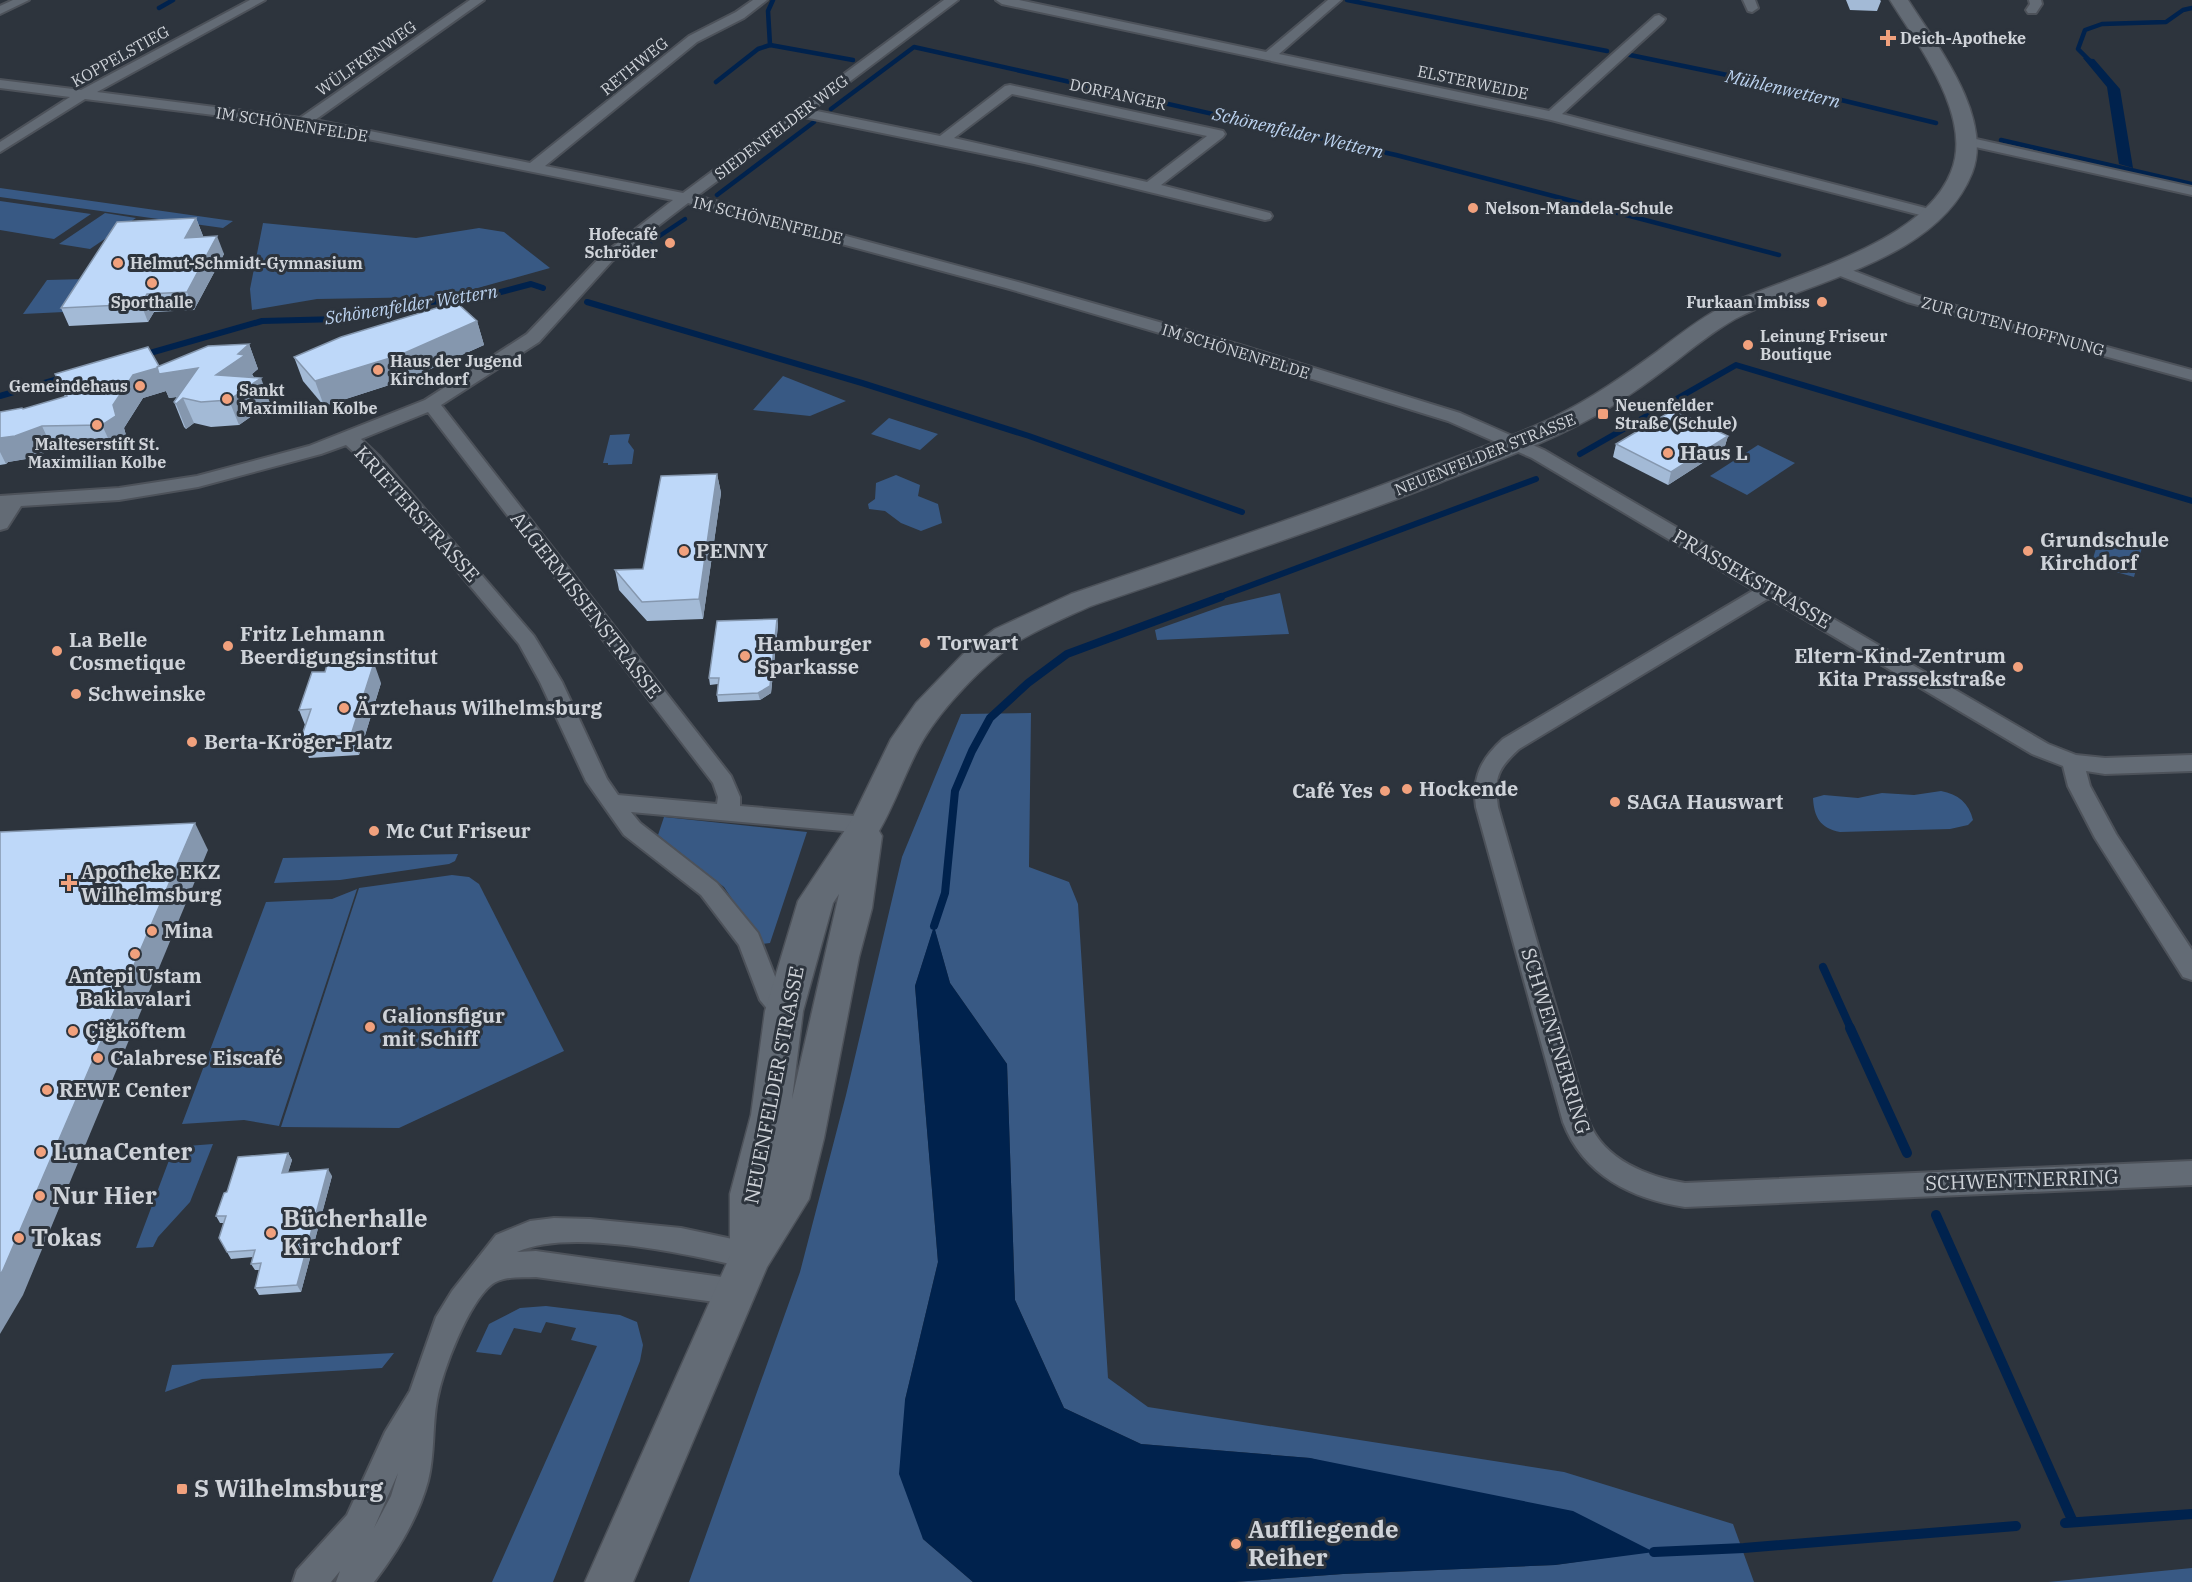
<svg xmlns="http://www.w3.org/2000/svg" width="2192" height="1582" font-family="'IBM Plex Serif',serif">
<style>
.green{fill:#385984}
.water{fill:#00224d}
.lines{fill:none;stroke-linecap:round;stroke-linejoin:round}
.stream-far3{stroke:#00224d;stroke-width:4.5}
.stream-far2{stroke:#00224d;stroke-width:6}
.stream-far1{stroke:#00224d;stroke-width:8}
.stream{stroke:#00224d;stroke-width:10}
.minor-casing{stroke:#4d525a;stroke-width:4}
.secondary-casing{stroke:#4d525a;stroke-width:3}
.minor{fill:#636b75;fill-rule:evenodd}
.secondary{fill:#636b75;fill-rule:evenodd}
.wall{fill:#a3bad6}
.shaded-wall{fill:#8597ae}
.building{fill:#bed8f9;stroke:#8597ae;stroke-width:1.5}
.poi-dot{fill:#f1a17d;stroke:#2d343d;stroke-width:2}
.labels{text-anchor:middle;stroke-width:6;stroke-linejoin:round;paint-order:stroke}
.far-poi-label{font-size:16px;font-weight:bold;fill:#cfd3d9;stroke:#2d343d;text-anchor:start}
.far-street-label{font-size:16px;fill:#cfd3d9;stroke:#2d343d}
.far-water-label{font-size:18px;font-style:italic;fill:#bcd3f0;stroke:#2d343d}
.poi-label{font-size:20px;font-weight:bold;fill:#cfd3d9;stroke:#2d343d;text-anchor:start}
.street-label{font-size:20px;fill:#cfd3d9;stroke:#2d343d}
.near-poi-label{font-size:24px;font-weight:bold;fill:#cfd3d9;stroke:#2d343d;text-anchor:start}
</style>
<rect width="100%" height="100%" fill="#2d343d"/>
<!-- green -->
<g class="green">
<path d="M0 188 233 221 223 228 0 197Z"/>
<path d="M0 201 91 214 54 239 0 230Z"/>
<path d="M105 213 136 218 90 249 59 244Z"/>
<path d="M263 223 416 238 479 228 504 232 550 268 467 291 431 297 317 299 252 310 250 289Z"/>
<path d="M86 279 64 312 23 314 47 280Z"/>
<path d="M783 376 846 401 810 416 753 410Z"/>
<path d="M889 418 938 434 920 450 871 434Z"/>
<path d="M630 434 628 442 634 450 632 464 608 465V463H603L610 435Z"/>
<path d="M1758 445 1795 463 1747 495 1710 476Z"/>
<path d="M896 475 920 485 918 496 938 504 942 523 921 531 901 523 885 511 869 509 868 504 875 499 876 483Z"/>
<path d="M2101 532 2143 544 2134 577 2091 565Z"/>
<path d="M1280 593 1289 634 1157 640 1155 630 1223 606Z"/>
<path d="M1031 713 1029 867 1069 882 1078 904 1108 1378 1148 1407 1564 1472 1733 1524 1754 1582H1234L1343 1574 1555 1565 1653 1551 1310 1458 1141 1444 1064 1408 1015 1300 1007 1064 950 983 934 927 915 986 938 1262 905 1400 923 1539 973 1582H689L800 1272 846 1095 902 857 961 714Z"/>
<path d="M1941 791C1958 794 1969 803 1973 820L1968 825 1950 829 1840 832C1820 828 1814 817 1813 798L1824 795 1858 798 1882 793 1914 795Z"/>
<path d="M664 817 807 832 770 943 762 944 724 887 658 835Z"/>
<path d="M458 854 455 861 449 864 340 880 274 883 283 858Z"/>
<path d="M452 875 469 877 479 884 564 1051 399 1128 281 1127 359 888Z"/>
<path d="M357 889 279 1126 244 1120 182 1124 266 902 332 899Z"/>
<path d="M213 1144 190 1202 158 1237 153 1247 136 1248 174 1147Z"/>
<path d="M546 1306 620 1315 637 1322 643 1345 640 1361 553 1582H492L597 1346 571 1340 576 1328 546 1322 541 1333 514 1328 501 1355 476 1352 489 1324 520 1308Z"/>
<path d="M394 1353 382 1368 202 1379 165 1392 172 1365Z"/>
<path d="M2192 1568V1582H2048Z"/>
</g>
<!-- water -->
<g class="water">
<path d="M2083 58 2094 59 2120 89 2133 168 2119 164 2107 87Z"/>
<path d="M934 926 950 983 1007 1064 1015 1300 1064 1408 1141 1444 1310 1458 1573 1511 1654 1552 1555 1565 1343 1574 1234 1582H973L923 1539 899 1474 905 1400 938 1262 915 986Z"/>
</g>
<g class="lines">
<!-- stream-far3 -->
<g class="stream-far3">
<path d="M1347 0 1607 51"/>
<path d="M159 8 173 0"/>
<path d="M770 45 853 60"/>
<path d="M1630 55 1800 90 1936 123"/>
<path d="M2093 64 2078 49 2085 30 2102 24 2166 22 2183 10 2192 8"/>
<path d="M716 82 758 49 770 45 768 11 773 0"/>
<path d="M831 109 914 47 1396 155 1779 255"/>
<path d="M2001 140 2192 184"/>
<path d="M717 195 814 122"/>
<path d="M652 241 685 219"/>
</g>
<!-- stream-far2 -->
<g class="stream-far2">
<path d="M587 302 862 383 1029 436 1242 512"/>
<path d="M143 355 262 321 339 319 394 305 478 298 531 284 543 288"/>
<path d="M0 396 65 377"/>
<path d="M1580 454 1736 365 2192 501"/>
<path d="M1217 598 1536 479"/>
</g>
<!-- stream-far1 -->
<g class="stream-far1">
<path d="M934 926 945 893 955 791 972 751 990 718 1028 683 1067 654 1221 597"/>
<path d="M1823 967 1851 1029"/>
</g>
<!-- stream -->
<g class="stream">
<path d="M1850 1028 1907 1153"/>
<path d="M1936 1215 2073 1522"/>
<path d="M2065 1523 2192 1514"/>
<path d="M1654 1552 1744 1548 2016 1526"/>
</g>
<defs>
<g id="minor">
<path d="M13 0H29L0 14V6Z"/>
<path d="M250 0H265L97 92 300 118 470 0H484L315 120 530 163 689 36 736 12 753 0H767L744 18 697 42 545 166 683 193 944 0H958L812 110 940 136 1005 86 1010 85 1223 131 1225 134 1223 137 1161 185 1270 213 1272 216 1270 219 1265 220 1034 164 804 117 697 196 1018 282 1240 345 1460 413 1544 450 2048 744 2076 755 2105 758 2192 755V771L2105 774 2086 771 2090 786 2116 834 2192 950V980L2183 977 2095 838 2068 786 2063 766 2032 754 1769 598 1519 749C1497 769 1494 778 1498 807L1589 1122C1604 1160 1648 1177 1685 1183L2192 1161V1185L1685 1207C1632 1199 1583 1175 1563 1122L1476 807C1472 777 1481 759 1503 739L1754 590 1532 458 1448 421 1228 353 1006 288 688 203 612 261 539 342 441 405 731 776 740 797V806L866 817 874 819 877 825 874 831 866 833 631 812 640 823 717 883 758 933 780 989 797 1011 793 1018 784 1021 775 1018 760 1000 739 945 701 895 624 835 586 781 540 682 519 644 368 465 346 445 321 454 198 487 119 500 21 506 7 528 0 530V496L119 488 197 476 309 446 425 400 527 334 602 255 673 200 303 126 85 99 0 152V142L70 97 0 88V80L81 90ZM1012 94 1207 136 1147 182 954 138ZM428 412 713 783 718 797 717 804 618 795 607 779 562 682 534 636 380 457 361 439Z"/>
<path d="M996 0H1019L1266 52 1328 0H1341L1279 54 1549 111 1655 16 1659 15 1665 19 1663 22 1562 114 1937 211 1939 214 1932 218 1551 120 1002 4Z"/>
<path d="M1743 0H1755L1758 8 1752 12 1748 11Z"/>
<path d="M2029 0H2041L2042 4 2036 13H2028L2026 10 2030 4Z"/>
<path d="M1967 137 2192 187V195L1962 144 1960 141Z"/>
<path d="M1836 264 1919 296 2192 370V380L1907 302 1830 272 1828 269 1830 266Z"/>
<path d="M554 1218 590 1219 681 1228 751 1243 761 1247 765 1256 761 1265 751 1269C693 1255 571 1227 517 1252L536 1251 736 1279 746 1283 751 1292 746 1301 736 1305 536 1277C522 1278 503 1275 491 1285 468 1304 443 1369 437 1400 432 1426 435 1454 428 1481 418 1518 397 1552 374 1582H336L340 1571 331 1582H293L297 1570 347 1515 385 1432 410 1391 436 1317 452 1291 496 1235 530 1221ZM398 1473 391 1496 374 1528Z"/>
</g>
<path id="secondary" d="M1890 0H1908C1936 44 1994 117 1972 173 1937 261 1810 280 1735 319 1714 331 1695 346 1676 361 1647 383 1616 406 1582 423 1537 447 1487 464 1439 483 1325 527 1208 566 1091 606 1066 617 1041 628 1017 642 985 662 942 708 923 740 906 769 896 802 879 831L882 836 872 908 859 957 824 1138 809 1199 767 1267 633 1582H585L730 1256V1194L751 1115 765 1011 798 901 851 821 891 739 916 703 967 650 995 629 1071 594C1188 554 1306 515 1422 470 1466 453 1511 438 1554 417 1591 399 1625 375 1658 351 1679 335 1699 319 1722 307 1788 275 1922 246 1951 172 1974 117 1918 45 1890 0ZM839 894 792 1099 803 1011 833 903Z"/>
</defs>
<!-- minor casing -->
<use href="#minor" class="minor-casing"/>
<!-- secondary casing -->
<use href="#secondary" class="secondary-casing"/>
<!-- minor -->
<use href="#minor" class="minor"/>
<!-- secondary -->
<use href="#secondary" class="secondary"/>
</g>
<!-- wall -->
<g class="wall">
<path d="M1846 0H1880L1881 1 1877 11 1850 10Z"/>
<path d="M196 218 203 236 202 237 224 254 194 310 154 312 148 322 69 326 61 308Z"/>
<path d="M477 321 484 345 408 379 324 406 303 381 294 357Z"/>
<path d="M249 344 258 369 252 374 270 403 239 425 211 427 194 423 186 429 184 427 174 402 177 397 169 398 166 391 143 398 124 428 127 439 113 449 53 450 26 459 8 462 6 464 0 465V412L23 409 65 397 55 374 159 366Z"/>
<path d="M1728 436 1724 449 1668 485 1613 457 1616 444Z"/>
<path d="M717 474 721 493 703 619 647 621 619 590 615 570 643 569Z"/>
<path d="M777 619 778 625 771 693 760 700 718 702 717 695 718 684 710 685 709 678Z"/>
<path d="M381 683 359 755 309 758 301 738 305 725 299 710Z"/>
<path d="M288 1153 292 1160 288 1172 332 1176 301 1292 259 1295 255 1288 260 1270H255L251 1264 253 1257 231 1259 219 1238 224 1223H220L216 1216 227 1192Z"/>
</g>
<!-- shaded-wall -->
<g class="shaded-wall">
<path d="M196 218 203 236 191 256 185 238Z"/>
<path d="M217 236 224 254 194 310 187 292Z"/>
<path d="M147 294 154 312 148 322 141 304Z"/>
<path d="M477 321 484 345 408 379 324 406 315 381Z"/>
<path d="M249 344 258 369 252 374 254 379 216 375Z"/>
<path d="M160 367 198 368 207 392 169 398 166 391 143 398 124 428 127 439 113 449 102 425 113 405 133 375Z"/>
<path d="M261 378 270 403 239 425 229 400Z"/>
<path d="M183 398 194 423 186 429 176 404Z"/>
<path d="M42 426 53 450 26 459 8 462 6 464 0 452V438Z"/>
<path d="M1728 436 1724 449 1668 485 1671 472Z"/>
<path d="M717 474 721 493 703 619 699 599Z"/>
<path d="M777 619 778 625 771 693 760 700 758 693Z"/>
<path d="M374 663 381 683 359 755 351 735Z"/>
<path d="M195 823 208 850 23 1295 0 1334V1275Z"/>
<path d="M288 1153 292 1160 286 1179 282 1173Z"/>
<path d="M328 1169 332 1176 301 1292 297 1285Z"/>
</g>
<!-- building -->
<g class="building">
<path d="M196 218 185 238 217 236 187 292 147 294 141 304 61 308 117 222Z"/>
<path d="M456 302 477 321 400 355 315 381 294 357 341 337Z"/>
<path d="M249 344 238 354 245 355 216 375 261 378 229 400 201 402 183 398 176 404 174 402 198 368 159 374 157 367 208 346Z"/>
<path d="M148 347 159 366 157 367V368L133 375 113 405 116 416 102 425 42 426 15 436 0 438V412L22 408 23 409 67 396 55 374Z"/>
<path d="M1673 410 1728 436 1671 472 1616 444Z"/>
<path d="M717 474 699 599 642 602 615 570 643 569 661 476Z"/>
<path d="M777 619 770 686 758 693 717 695 719 678H709L717 621Z"/>
<path d="M374 663 351 735 301 738 311 709 299 710 312 672H325L327 665Z"/>
<path d="M195 823 3 1270 0 1275V832Z"/>
<path d="M288 1153 282 1173 328 1169 297 1285 255 1288 261 1263 251 1264 255 1250 227 1252 219 1238 226 1216H216L224 1193 227 1192 238 1157Z"/>
</g>
<!-- markers -->
<g class="poi-dot">
<path d="M1885 29h6v6h6v6h-6v6h-6v-6h-6v-6h6z"/>
<circle cx="1473" cy="208" r="6"/>
<circle cx="670" cy="243" r="6"/>
<circle cx="118" cy="263" r="6"/>
<circle cx="152" cy="283" r="6"/>
<circle cx="1822" cy="302" r="6"/>
<circle cx="1748" cy="345" r="6"/>
<circle cx="378" cy="370" r="6"/>
<circle cx="140" cy="386" r="6"/>
<circle cx="227" cy="399" r="6"/>
<rect x="1597" y="408" width="12" height="12" rx="3"/>
<circle cx="97" cy="425" r="6"/>
<circle cx="1668" cy="453" r="6"/>
<circle cx="684" cy="551" r="6"/>
<circle cx="2028" cy="551" r="6"/>
<circle cx="925" cy="643" r="6"/>
<circle cx="228" cy="646" r="6"/>
<circle cx="57" cy="651" r="6"/>
<circle cx="745" cy="656" r="6"/>
<circle cx="2018" cy="667" r="6"/>
<circle cx="76" cy="694" r="6"/>
<circle cx="344" cy="708" r="6"/>
<circle cx="192" cy="742" r="6"/>
<circle cx="1407" cy="789" r="6"/>
<circle cx="1385" cy="791" r="6"/>
<circle cx="1615" cy="802" r="6"/>
<circle cx="374" cy="831" r="6"/>
<path d="M66 874h6v6h6v6h-6v6h-6v-6h-6v-6h6z"/>
<circle cx="152" cy="931" r="6"/>
<circle cx="135" cy="954" r="6"/>
<circle cx="370" cy="1027" r="6"/>
<circle cx="73" cy="1031" r="6"/>
<circle cx="98" cy="1058" r="6"/>
<circle cx="47" cy="1090" r="6"/>
<circle cx="41" cy="1152" r="6"/>
<circle cx="40" cy="1196" r="6"/>
<circle cx="271" cy="1233" r="6"/>
<circle cx="19" cy="1238" r="6"/>
<rect x="176" y="1483" width="12" height="12" rx="3"/>
<circle cx="1236" cy="1544" r="6"/>
</g>
<g class="labels">
<!-- far-poi labels -->
<g class="far-poi-label">
<text x="1900" y="44">Deich-Apotheke</text>
<text x="1485" y="214">Nelson-Mandela-Schule</text>
<text x="658" y="240" text-anchor="end">Hofecafé<tspan x="658" dy="18">Schröder</tspan></text>
<text x="130" y="269">Helmut-Schmidt-Gymnasium</text>
<text x="152" y="308" text-anchor="middle">Sporthalle</text>
<text x="1810" y="308" text-anchor="end">Furkaan Imbiss</text>
<text x="1760" y="342">Leinung Friseur<tspan x="1760" dy="18">Boutique</tspan></text>
<text x="390" y="367">Haus der Jugend<tspan x="390" dy="18">Kirchdorf</tspan></text>
<text x="128" y="392" text-anchor="end">Gemeindehaus</text>
<text x="239" y="396">Sankt<tspan x="239" dy="18">Maximilian Kolbe</tspan></text>
<text x="1615" y="411">Neuenfelder<tspan x="1615" dy="18">Straße (Schule)</tspan></text>
<text x="97" y="450" text-anchor="middle">Malteserstift St.<tspan x="97" dy="18">Maximilian Kolbe</tspan></text>
</g>
<!-- far-street labels -->
<g class="far-street-label">
<text transform="translate(120 56) rotate(-29)" y="6">KOPPELSTIEG</text>
<text transform="translate(366 58) rotate(-35)" y="6">WÜLFKENWEG</text>
<text transform="translate(634 66) rotate(-39)" y="6">RETHWEG</text>
<text transform="translate(1473 82) rotate(12)" y="6">ELSTERWEIDE</text>
<text transform="translate(1118 94) rotate(12)" y="6">DORFANGER</text>
<text transform="translate(292 124) rotate(9)" y="6">IM SCHÖNENFELDE</text>
<text transform="translate(781 127) rotate(-37)" y="6">SIEDENFELDER WEG</text>
<text transform="translate(768 220) rotate(14)" y="6">IM SCHÖNENFELDE</text>
<text transform="translate(2013 326) rotate(15)" y="6">ZUR GUTEN HOFFNUNG</text>
<text transform="translate(1236 351) rotate(17)" y="6">IM SCHÖNENFELDE</text>
<text transform="translate(1485 454) rotate(-22)" y="6">NEUENFELDER STRASSE</text>
</g>
<!-- far-water labels -->
<g class="far-water-label">
<text transform="translate(1783 89) rotate(13)" y="6">Mühlenwettern</text>
<text transform="translate(1298 133) rotate(13)" y="6">Schönenfelder Wettern</text>
<text transform="translate(411 305) rotate(-9)" y="6">Schönenfelder Wettern</text>
</g>
<!-- poi labels -->
<g class="poi-label">
<text x="1680" y="460">Haus L</text>
<text x="2040" y="547">Grundschule<tspan x="2040" dy="23">Kirchdorf</tspan></text>
<text x="696" y="558">PENNY</text>
<text x="240" y="641">Fritz Lehmann<tspan x="240" dy="23">Beerdigungsinstitut</tspan></text>
<text x="69" y="647">La Belle<tspan x="69" dy="23">Cosmetique</tspan></text>
<text x="937" y="650">Torwart</text>
<text x="757" y="651">Hamburger<tspan x="757" dy="23">Sparkasse</tspan></text>
<text x="2006" y="663" text-anchor="end">Eltern-Kind-Zentrum<tspan x="2006" dy="23">Kita Prassekstraße</tspan></text>
<text x="88" y="701">Schweinske</text>
<text x="356" y="715">Ärztehaus Wilhelmsburg</text>
<text x="204" y="749">Berta-Kröger-Platz</text>
<text x="1419" y="796">Hockende</text>
<text x="1373" y="798" text-anchor="end">Café Yes</text>
<text x="1627" y="809">SAGA Hauswart</text>
<text x="386" y="838">Mc Cut Friseur</text>
<text x="81" y="879">Apotheke EKZ<tspan x="81" dy="23">Wilhelmsburg</tspan></text>
<text x="164" y="938">Mina</text>
<text x="135" y="983" text-anchor="middle">Antepi Ustam<tspan x="135" dy="23">Baklavalari</tspan></text>
<text x="382" y="1023">Galionsfigur<tspan x="382" dy="23">mit Schiff</tspan></text>
<text x="85" y="1038">Çiğköftem</text>
<text x="110" y="1065">Calabrese Eiscafé</text>
<text x="59" y="1097">REWE Center</text>
</g>
<!-- street labels -->
<g class="street-label">
<text transform="translate(417 514) rotate(48)" y="7">KRIETERSTRASSE</text>
<text transform="translate(1752 579) rotate(30)" y="7">PRASSEKSTRASSE</text>
<text transform="translate(586 605) rotate(52)" y="7">ALGERMISSENSTRASSE</text>
<text transform="translate(1556 1041) rotate(73)" y="7">SCHWENTNERRING</text>
<text transform="translate(774 1085) rotate(-79)" y="7">NEUENFELDER STRASSE</text>
<text transform="translate(2022 1180) rotate(-2)" y="7">SCHWENTNERRING</text>
</g>
<!-- near-poi labels -->
<g class="near-poi-label">
<text x="53" y="1160">LunaCenter</text>
<text x="52" y="1204">Nur Hier</text>
<text x="283" y="1227">Bücherhalle<tspan x="283" dy="28">Kirchdorf</tspan></text>
<text x="31" y="1246">Tokas</text>
<text x="194" y="1497">S Wilhelmsburg</text>
<text x="1248" y="1538">Auffliegende<tspan x="1248" dy="28">Reiher</tspan></text>
</g>
</g>
</svg>
